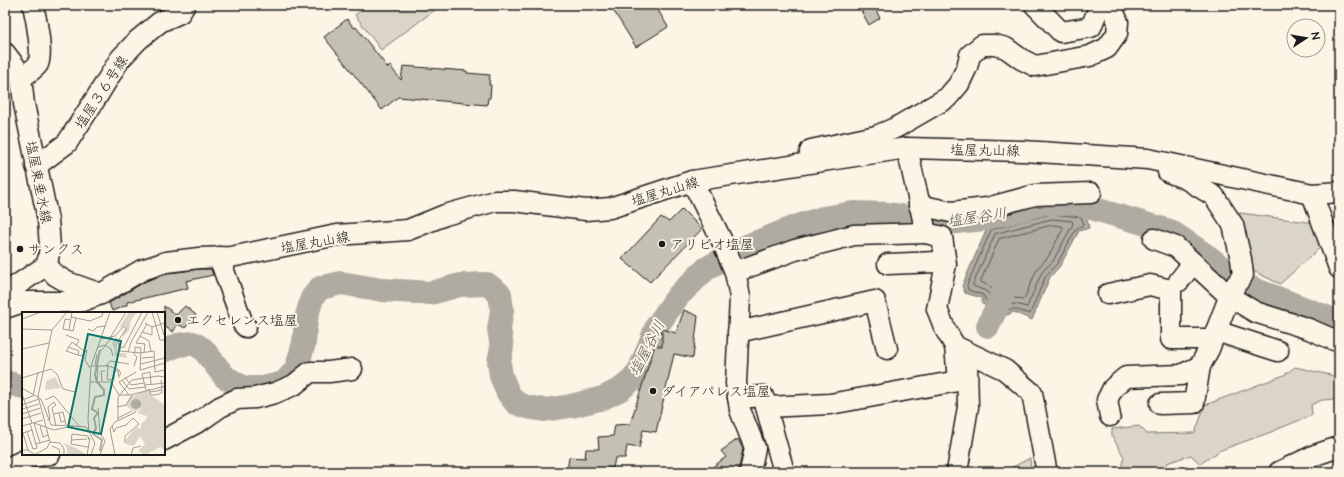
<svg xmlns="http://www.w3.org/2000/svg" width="1344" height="477" font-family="'Architects Daughter','Klee One',sans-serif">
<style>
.green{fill:#dbd5c8;stroke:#7c7872}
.water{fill:#b0aba1;stroke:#75726c}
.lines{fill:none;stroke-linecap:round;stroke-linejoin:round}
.shore{stroke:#575551;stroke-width:1}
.river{stroke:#b0aba1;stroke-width:24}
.building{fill:#c4c0b3;stroke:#1c1c1c}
.minor-casing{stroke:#1c1c1c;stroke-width:23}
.minor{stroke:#fcf5e5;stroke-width:20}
.poi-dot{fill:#1c1c1c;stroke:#fcf5e5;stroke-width:1.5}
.labels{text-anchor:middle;stroke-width:4;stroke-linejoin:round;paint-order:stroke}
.street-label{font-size:14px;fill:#1c1c1c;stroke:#fcf5e5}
.poi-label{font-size:14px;fill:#1c1c1c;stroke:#fcf5e5;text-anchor:start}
.water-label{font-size:15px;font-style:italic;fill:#575551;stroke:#fcf5e5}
.inset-river{fill:none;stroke:#b0aba1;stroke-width:2}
.inset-road{fill:none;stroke:#a29e95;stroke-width:1}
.view{fill:#0f766e;fill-opacity:0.15;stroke:#0f766e;stroke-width:2}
.inset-edge{fill:none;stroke:#1c1c1c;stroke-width:2}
</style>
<rect width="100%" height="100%" fill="#fcf5e5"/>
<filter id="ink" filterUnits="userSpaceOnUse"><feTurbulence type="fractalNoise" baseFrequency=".025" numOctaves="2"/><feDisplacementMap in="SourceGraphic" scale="8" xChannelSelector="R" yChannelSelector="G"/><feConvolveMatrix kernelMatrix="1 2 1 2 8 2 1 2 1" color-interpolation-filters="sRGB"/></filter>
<g filter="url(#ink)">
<!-- green -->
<g class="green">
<path d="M368 5H433L436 9 381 50 355 15Z"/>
<path d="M1233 212 1315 223 1323 245 1280 284 1249 269Z"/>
<path d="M1295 367 1339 377V399L1322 400 1311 405 1312 415 1271 432 1221 450 1200 464 1191 455 1167 463 1163 472H1120L1124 457 1112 436V429L1139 426 1147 434 1195 433 1205 405 1284 375Z"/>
<path d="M1030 458 1031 472H1004L1005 471Z"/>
</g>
<!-- water -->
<path class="water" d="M1052 210 1086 214 1089 228 1079 231 1060 266 1050 277 1032 320 1014 312 1007 315 982 304V298L965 293 962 286 988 226Z"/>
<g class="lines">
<!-- shore -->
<g class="shore">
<path d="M1052 214 1081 217 1084 224 1076 229 1057 264 1046 275 1030 314 1014 309 1007 310 987 302 983 295 968 290 967 285 991 230 1025 220Z"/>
<path d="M1052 219 1072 221 1073 224 1053 261 1042 272 1027 307 1015 304 1007 305 992 298 986 291 973 286V284L995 234Z"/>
<path d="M1052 225 1062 226 1063 229 1048 257 1037 269 1024 299 1015 298H1007L996 294 991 287 981 282V280L999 239Z"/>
</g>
<!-- river -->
<g class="river">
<path d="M988 326 1009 281"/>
<path d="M164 351 178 345 193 343 203 349 225 377 244 388H263L284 383 296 370 304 343 306 319 312 298 320 288 341 283 382 290 431 293 460 285 487 284 500 294 502 310 499 329 502 347 499 362 501 376 508 393 516 403 527 407 544 410 571 406 603 398 621 389 632 380 640 369 657 326 678 296 707 268 747 246 795 227 823 218 853 213 888 214 948 223 984 219 1045 203H1074L1170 231 1210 258 1243 285 1339 322"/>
<path d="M5 382 23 387"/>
</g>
</g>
<!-- building -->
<g class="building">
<path d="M610 5H655L668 27 636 47Z"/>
<path d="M858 5H873L880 18 869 25Z"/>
<path d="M347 19 354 28 356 27 388 68 390 66 401 80 403 66 467 71V73L490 75 489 85H491L490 98H488L487 105 398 97 382 110 324 37Z"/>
<path d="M682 209 702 229 650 282 622 259 661 217 669 222Z"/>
<path d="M200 269H211L213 275 186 281 188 288 127 302V305L112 311 109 303 146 281 169 273Z"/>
<path d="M164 306 176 315 185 306 196 315 185 328 178 324 173 332 164 326Z"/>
<path d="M684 310 698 316 693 358 674 354 656 432 643 430 639 448 627 446 625 458H615L613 468 605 469 604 472H567L569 457 585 458 586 449H599L598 437 613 436 615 425 630 424 655 345 662 347V329L676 333Z"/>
<path d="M738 439 743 449 739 468 736 472H706L726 457 721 451Z"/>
</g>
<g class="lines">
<defs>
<g id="minor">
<path d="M1035 5 1061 32 1091 27 1100 5"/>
<path d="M5 53 15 66 21 78 24 104 48 220 50 247 47 265 5 293"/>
<path d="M21 78C26 74 35 69 38 64 43 53 36 18 33 5"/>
<path d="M810 152 811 150 876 136 895 128 947 98 959 84 967 67 970 55 982 45H995L1006 48 1021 59 1035 66 1090 56 1107 48 1117 34 1118 22 1111 5"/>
<path d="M36 166 67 143 98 95 120 59 138 40 160 22 180 13 185 5"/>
<path d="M692 181 722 241 735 272 740 297 736 383 740 410 755 448 750 472"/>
<path d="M1312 194 1339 268"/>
<path d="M919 205 951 212 987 208 1035 195 1091 193"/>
<path d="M1154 239 1176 247 1229 296 1255 312 1309 329 1339 342"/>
<path d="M219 257 243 324 246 327"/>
<path d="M888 264 937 262"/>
<path d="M47 265 55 275 67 282 101 294"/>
<path d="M735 272 795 250 854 235 926 233"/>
<path d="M1179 281 1193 263"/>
<path d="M1108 294 1150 285 1171 290V339H1213"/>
<path d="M5 308 23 302H80L101 294 142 270 166 262 199 258 231 257 337 235 408 230 445 215 495 201H514L586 210 610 208 692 181 907 148 1023 151 1148 159 1312 194 1339 192"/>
<path d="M1216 331 1278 351"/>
<path d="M738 332 875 301 887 349"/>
<path d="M955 346 1005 370 1032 393 1046 468V472"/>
<path d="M738 398 763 396 784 472"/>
<path d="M1160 404 1194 403 1200 366"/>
<path d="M766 407 830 404 958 381 955 346 945 329 937 309 946 264 942 237 926 233 907 148"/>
<path d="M1110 416 1107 400 1113 388 1126 377 1181 375 1200 366 1209 349 1232 290 1243 275 1241 259 1233 225 1214 196 1186 179 1168 172"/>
<path d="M164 440 200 421 220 407 237 399 255 398 275 393 294 385 310 372H329L352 369"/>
<path d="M5 469 29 458 50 454"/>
<path d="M957 472 968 407 967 363"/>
<path d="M1279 472 1315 455 1339 447"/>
</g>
</defs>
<!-- minor casing -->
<use href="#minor" class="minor-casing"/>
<!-- minor -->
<use href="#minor" class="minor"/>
</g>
</g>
<!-- markers -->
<g class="poi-dot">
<circle cx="662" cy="244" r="4"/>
<circle cx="20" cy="249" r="4"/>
<circle cx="178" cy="320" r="4"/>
<circle cx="653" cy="391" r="4"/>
</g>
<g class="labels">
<!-- street labels -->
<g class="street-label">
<text transform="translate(101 92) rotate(-57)" y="5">塩屋３６号線</text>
<text transform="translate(985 150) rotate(1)" y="5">塩屋丸山線</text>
<text transform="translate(39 182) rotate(79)" y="5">塩屋東垂水線</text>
<text transform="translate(665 191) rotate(-17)" y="5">塩屋丸山線</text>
<text transform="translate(315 242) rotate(-10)" y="5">塩屋丸山線</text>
</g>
<!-- poi labels -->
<g class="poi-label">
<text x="670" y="249">アリピオ塩屋</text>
<text x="28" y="254">サンクス</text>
<text x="186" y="325">エクセレンス塩屋</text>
<text x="661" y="396">ダイアパレス塩屋</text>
</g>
<!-- water labels -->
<g class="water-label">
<text transform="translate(977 217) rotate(-8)" y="5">塩屋谷川</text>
<text transform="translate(647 348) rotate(-63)" y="5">塩屋谷川</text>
</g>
</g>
<!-- overview -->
<g transform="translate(22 312)">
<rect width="143" height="143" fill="#fcf5e5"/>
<path d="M107 0H115L109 8 107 18 100 26 104 13 97 16ZM95 24V41H104L105 46 92 44 93 39 90 31ZM33 65 39 76 23 78 24 69ZM127 77 129 84 125 86 130 84 143 93V138L138 135 123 143 116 139 123 132 118 124 112 134 104 132 103 129 114 115 119 117V112L124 108 125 104 115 101 121 94 113 100 104 94 108 85ZM41 131 54 136 65 143H45V136Z" fill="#dbd5c8"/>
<path d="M109 92a5 5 0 1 1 10 0a5 5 0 1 1-10 0Z" fill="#b0aba1"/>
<path class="inset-river" d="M78 139 80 128 71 122 74 116 72 106 76 101 70 97 73 85 82 83V78L75 70 73 63 78 38"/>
<path class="inset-road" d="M130 0 138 28H143M135 0 142 23M49 5 68 9 80 4 81 0M0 7 19 0M49 8 43 7 41 17 51 19 54 6M123 11 130 15 143 11M0 17 30 18M66 17 71 19 75 15 84 14M47 18 50 0M120 20 130 23V15M44 23 57 28 54 34M118 24 127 29 129 40M88 26 104 0M78 27 93 24 102 14 104 17 96 29 98 39 118 41 132 39 133 60 143 58M46 35 57 39 56 43M76 35 83 33 89 37 91 44M98 36 102 35 120 0M0 37 27 31M62 39 50 30 44 39 59 44 65 38 63 48 68 56M79 39 90 25M106 40 109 30 126 0M111 41 115 45 112 54M113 41V35L119 36 118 58 143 51M122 41 123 32 114 31 125 12M120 46 132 45M119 52 143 46M84 53 97 58 99 62 96 64M69 54H86L85 68M73 54 75 42M84 54 88 49 107 52M103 65 109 73 122 71M0 66 29 57 35 62 41 77 53 80M75 68 76 54M86 68 92 67V59H96L97 66M100 68 107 77 123 75M80 69 79 59H83M68 70H89L97 83M123 73 143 71M0 76 19 87 29 113 51 114M127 77 129 83H133L140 81V75L143 74M124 78 120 62 128 60 129 72M128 80 140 78M0 82 10 111M97 83H108L140 75 139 68M107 83 97 70 114 60M0 88 11 84 16 60M23 88 32 84 58 115M0 93 17 87M95 95 104 93 110 83M76 96 78 121 83 129 78 143M0 97 17 92M37 101 39 110 43 109M0 102 18 96M32 102 41 100 44 113M96 106 110 99M0 107 19 101M25 108 28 107 26 95 32 90 34 93 30 96 34 114M96 109V85L110 68 136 64 143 65M12 111 32 118 51 114 64 115 66 118M12 111 18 131M18 113 21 125 26 123M0 114 21 108M90 114 92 120 94 116 104 113 111 106 117 112 103 124V131M5 120 11 137 15 136 10 118M49 128 65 127M28 130 38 131 42 137V143M14 132 28 128M30 134 37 137 38 143M66 135 49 132 50 122 66 124 67 128M0 138H6L12 142M6 138 1 121 10 118 8 112M12 143 25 136 28 130 16 84 30 18 45 0M65 143 68 126M69 143 73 131 67 120 66 107 69 54 88 0M93 143 88 117 93 110 114 100M109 143 111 136 119 134"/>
<path class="view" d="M66 22 99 29 79 122 46 115Z"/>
<rect width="143" height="143" class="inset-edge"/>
</g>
<!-- margin -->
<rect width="1344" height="477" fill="none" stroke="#fcf5e5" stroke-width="20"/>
<rect x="10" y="10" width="1324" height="457" fill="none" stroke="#1c1c1c" stroke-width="1.5" filter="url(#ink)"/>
<!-- north arrow -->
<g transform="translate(1306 38) rotate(78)"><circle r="19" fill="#fcf5e5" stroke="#a29e95"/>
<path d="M0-3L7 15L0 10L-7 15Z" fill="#1c1c1c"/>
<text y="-6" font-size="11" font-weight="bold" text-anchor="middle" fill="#1c1c1c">N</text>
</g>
</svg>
